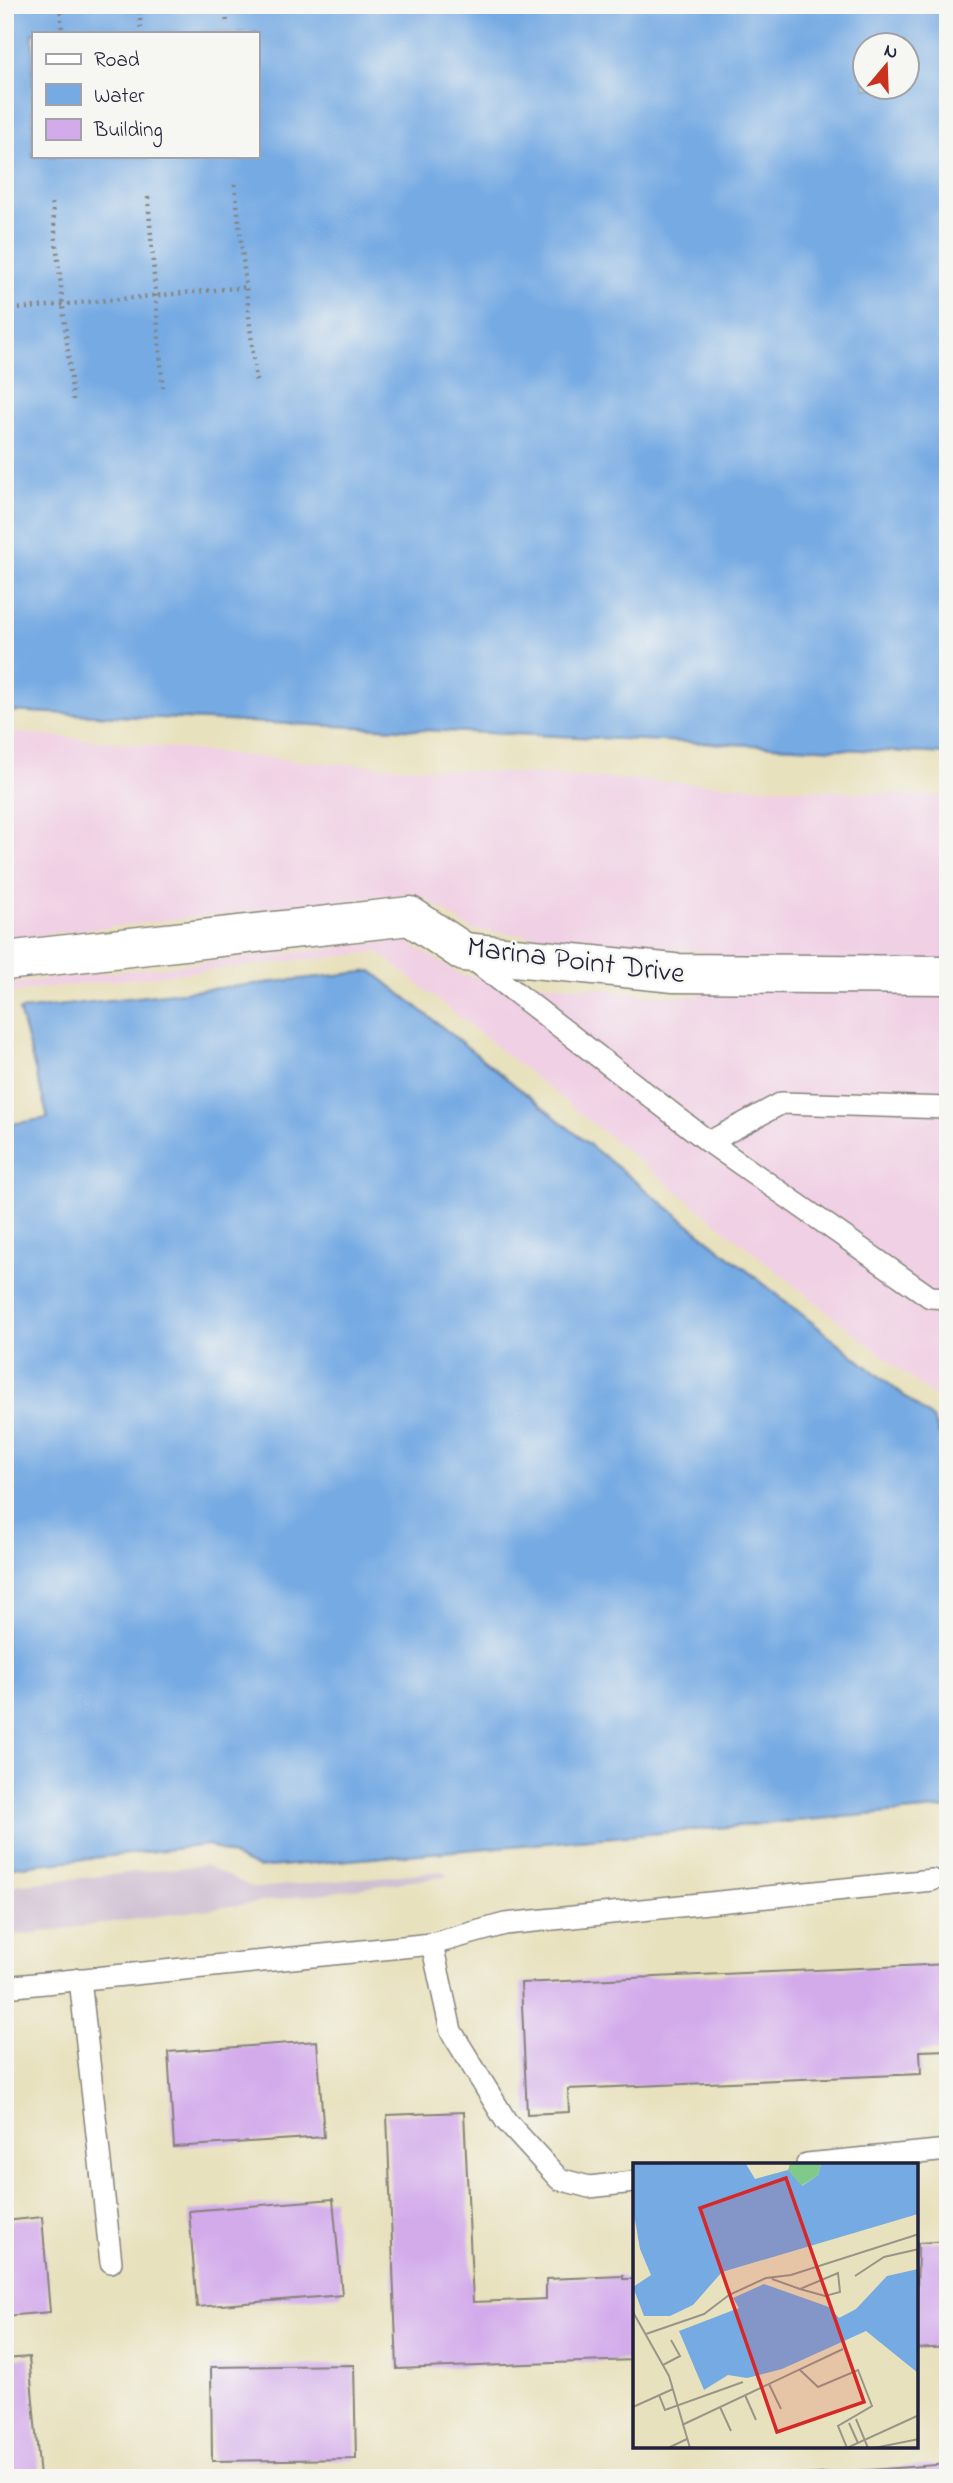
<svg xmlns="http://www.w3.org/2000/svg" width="953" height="2483" font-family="'Indie Flower',sans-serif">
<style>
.built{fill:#f0d0e4}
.industrial{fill:#cebed1}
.water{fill:#76aae3;stroke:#4c668f;stroke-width:2;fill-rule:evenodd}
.building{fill:#d3abeb}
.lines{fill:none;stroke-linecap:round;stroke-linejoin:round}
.lane-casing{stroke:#85827c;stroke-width:24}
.street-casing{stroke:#85827c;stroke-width:41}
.path{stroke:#85827c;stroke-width:4.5;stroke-dasharray:2 5;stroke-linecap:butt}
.lane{stroke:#fff;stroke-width:21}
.street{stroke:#fff;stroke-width:38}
.labels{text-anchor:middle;stroke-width:5;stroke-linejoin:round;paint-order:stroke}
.street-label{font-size:30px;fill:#22223b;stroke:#f6f6f2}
.inset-road{fill:none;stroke:#999589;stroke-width:2}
.view{fill:#d62828;fill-opacity:0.15;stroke:#d62828;stroke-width:3.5}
.inset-edge{fill:none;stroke:#22223b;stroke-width:3.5}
</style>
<rect width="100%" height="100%" fill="#f6f6f2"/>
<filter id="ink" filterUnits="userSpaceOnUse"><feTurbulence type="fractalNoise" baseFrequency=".0143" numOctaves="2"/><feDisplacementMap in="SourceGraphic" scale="14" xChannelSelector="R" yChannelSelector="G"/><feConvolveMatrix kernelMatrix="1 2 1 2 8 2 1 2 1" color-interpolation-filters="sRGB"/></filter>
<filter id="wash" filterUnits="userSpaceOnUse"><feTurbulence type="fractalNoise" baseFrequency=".00686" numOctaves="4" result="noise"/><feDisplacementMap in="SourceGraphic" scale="28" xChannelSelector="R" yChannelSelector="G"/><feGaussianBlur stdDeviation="1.57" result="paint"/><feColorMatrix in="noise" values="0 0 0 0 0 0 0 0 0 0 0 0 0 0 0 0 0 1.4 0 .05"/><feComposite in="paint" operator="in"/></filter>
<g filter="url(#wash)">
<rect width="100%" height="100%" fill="#e8e1bd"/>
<!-- built -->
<path class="built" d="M5 731 312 762 948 797V1408L378 952 19 991 9 995 5 1002V984L404 940 461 975 670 996H700L703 951 676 950 472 930 422 896 410 893 5 939Z"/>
<!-- industrial -->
<path class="industrial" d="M205 1865 249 1886 257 1888 443 1871 449 1876 5 1937V1886Z"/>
<!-- water -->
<g class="water">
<path d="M5 5H948V754L5 711ZM33 33H257V156H33ZM866 46H908V88H866Z"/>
<path d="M372 971 933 1419 948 1455V1808L258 1868 209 1845 5 1868V1125L48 1118 19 1010Z"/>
</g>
<g id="blocks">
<!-- building -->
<g class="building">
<path d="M948 1964V2050L920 2051 921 2074 568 2089 569 2112 527 2114 521 1983Z"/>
<path d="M317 2041 324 2137 174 2147 168 2052Z"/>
<path d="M464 2112 473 2302 546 2299V2279L623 2276V2279H634V2360L397 2369 387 2115Z"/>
<path d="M333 2199 342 2295 197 2307 189 2211Z"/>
<path d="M42 2217 50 2312 5 2316V2221Z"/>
<path d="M948 2241V2347L916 2349 918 2243Z"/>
<path d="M29 2357 40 2478H5V2359Z"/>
<path d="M354 2365 356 2459 212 2461 211 2367Z"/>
<path d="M948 2464V2478H793V2476Z"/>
</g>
</g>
</g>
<g filter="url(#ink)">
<use href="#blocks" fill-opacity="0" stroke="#85827c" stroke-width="2"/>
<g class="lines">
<defs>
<g id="lane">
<path d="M471 958 709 1142"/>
<path d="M948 1108 782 1103 709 1142 930 1297 948 1298"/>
<path d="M432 1944 451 2031 506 2121 559 2179 589 2187 634 2182"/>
<path d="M80 1979 111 2262"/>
<path d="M5 1987 432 1944 505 1924 932 1880"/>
<path d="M807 2164 948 2150"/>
</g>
<path id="street" d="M5 961 410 916 464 952 674 973 948 975"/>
</defs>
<!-- lane casing -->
<use href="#lane" class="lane-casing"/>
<!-- street casing -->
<use href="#street" class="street-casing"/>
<!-- path -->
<g class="path">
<path d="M60 5 62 33"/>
<path d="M139 5 141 31"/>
<path d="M225 5 227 24"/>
<path d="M235 184 256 382"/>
<path d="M148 197 163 391"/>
<path d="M52 203 73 400"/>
<path d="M5 310 247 287"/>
</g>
<!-- lane -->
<use href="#lane" class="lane"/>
<!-- street -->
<use href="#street" class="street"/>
</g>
</g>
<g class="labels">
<!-- street labels -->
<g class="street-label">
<text transform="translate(576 959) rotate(7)" y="10">Marina Point Drive</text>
</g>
</g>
<!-- overview -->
<g transform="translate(633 2163)">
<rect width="285" height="285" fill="#e8e1bd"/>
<path d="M157 1H188L185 12 168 23 155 7Z" fill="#7fca88"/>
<path d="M0 1H113L122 16 155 7 169 23 185 12 188 1H285V51L89 109 60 142 37 153H11L0 124 18 112 7 86 0 46ZM285 106V210L233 168 149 206 114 215 95 212 71 227 46 168 106 145 100 135 131 121 196 144 206 155 223 146 254 113Z" fill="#76aae3"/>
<path class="inset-road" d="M205 110 207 129 192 133 167 126ZM222 113 251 94 286 86M139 116 167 126M0 149 36 213 57 285M13 171 71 151 96 132 133 115 158 112 286 71M30 202 47 193 38 177M167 207 185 224 225 207 239 243 205 263 214 285 284 253M136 221 148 246M26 232 32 247 110 219M112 232 123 257M0 244 40 226M87 244 98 268M223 256 235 285M216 260 225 280M49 262 210 186M35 285 54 276M241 285 286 276"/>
<path class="view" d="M153 15 231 239 144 269 67 45Z"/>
<rect width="285" height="285" class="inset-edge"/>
</g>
<!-- margin -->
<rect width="953" height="2483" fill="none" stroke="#f6f6f2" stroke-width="28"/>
<!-- legend -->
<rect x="32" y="32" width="228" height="126" fill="#f6f6f2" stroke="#a1a1a9" stroke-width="2"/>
<rect x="46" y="54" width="35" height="10" fill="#ffffff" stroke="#a1a1a9" stroke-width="2"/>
<text x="94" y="66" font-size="21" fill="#22223b">Road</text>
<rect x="46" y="84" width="35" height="21" fill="#76aae3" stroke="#a1a1a9" stroke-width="2"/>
<text x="94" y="102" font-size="21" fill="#22223b">Water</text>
<rect x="46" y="119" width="35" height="21" fill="#d3abeb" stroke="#a1a1a9" stroke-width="2"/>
<text x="94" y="136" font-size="21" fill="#22223b">Building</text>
<!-- north arrow -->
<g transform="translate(886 66) rotate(19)"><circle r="33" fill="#f6f6f2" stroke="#a1a1a9" stroke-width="2"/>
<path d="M0-5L12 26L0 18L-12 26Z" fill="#c8321e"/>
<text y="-10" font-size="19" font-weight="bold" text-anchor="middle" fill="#22223b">N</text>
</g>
</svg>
